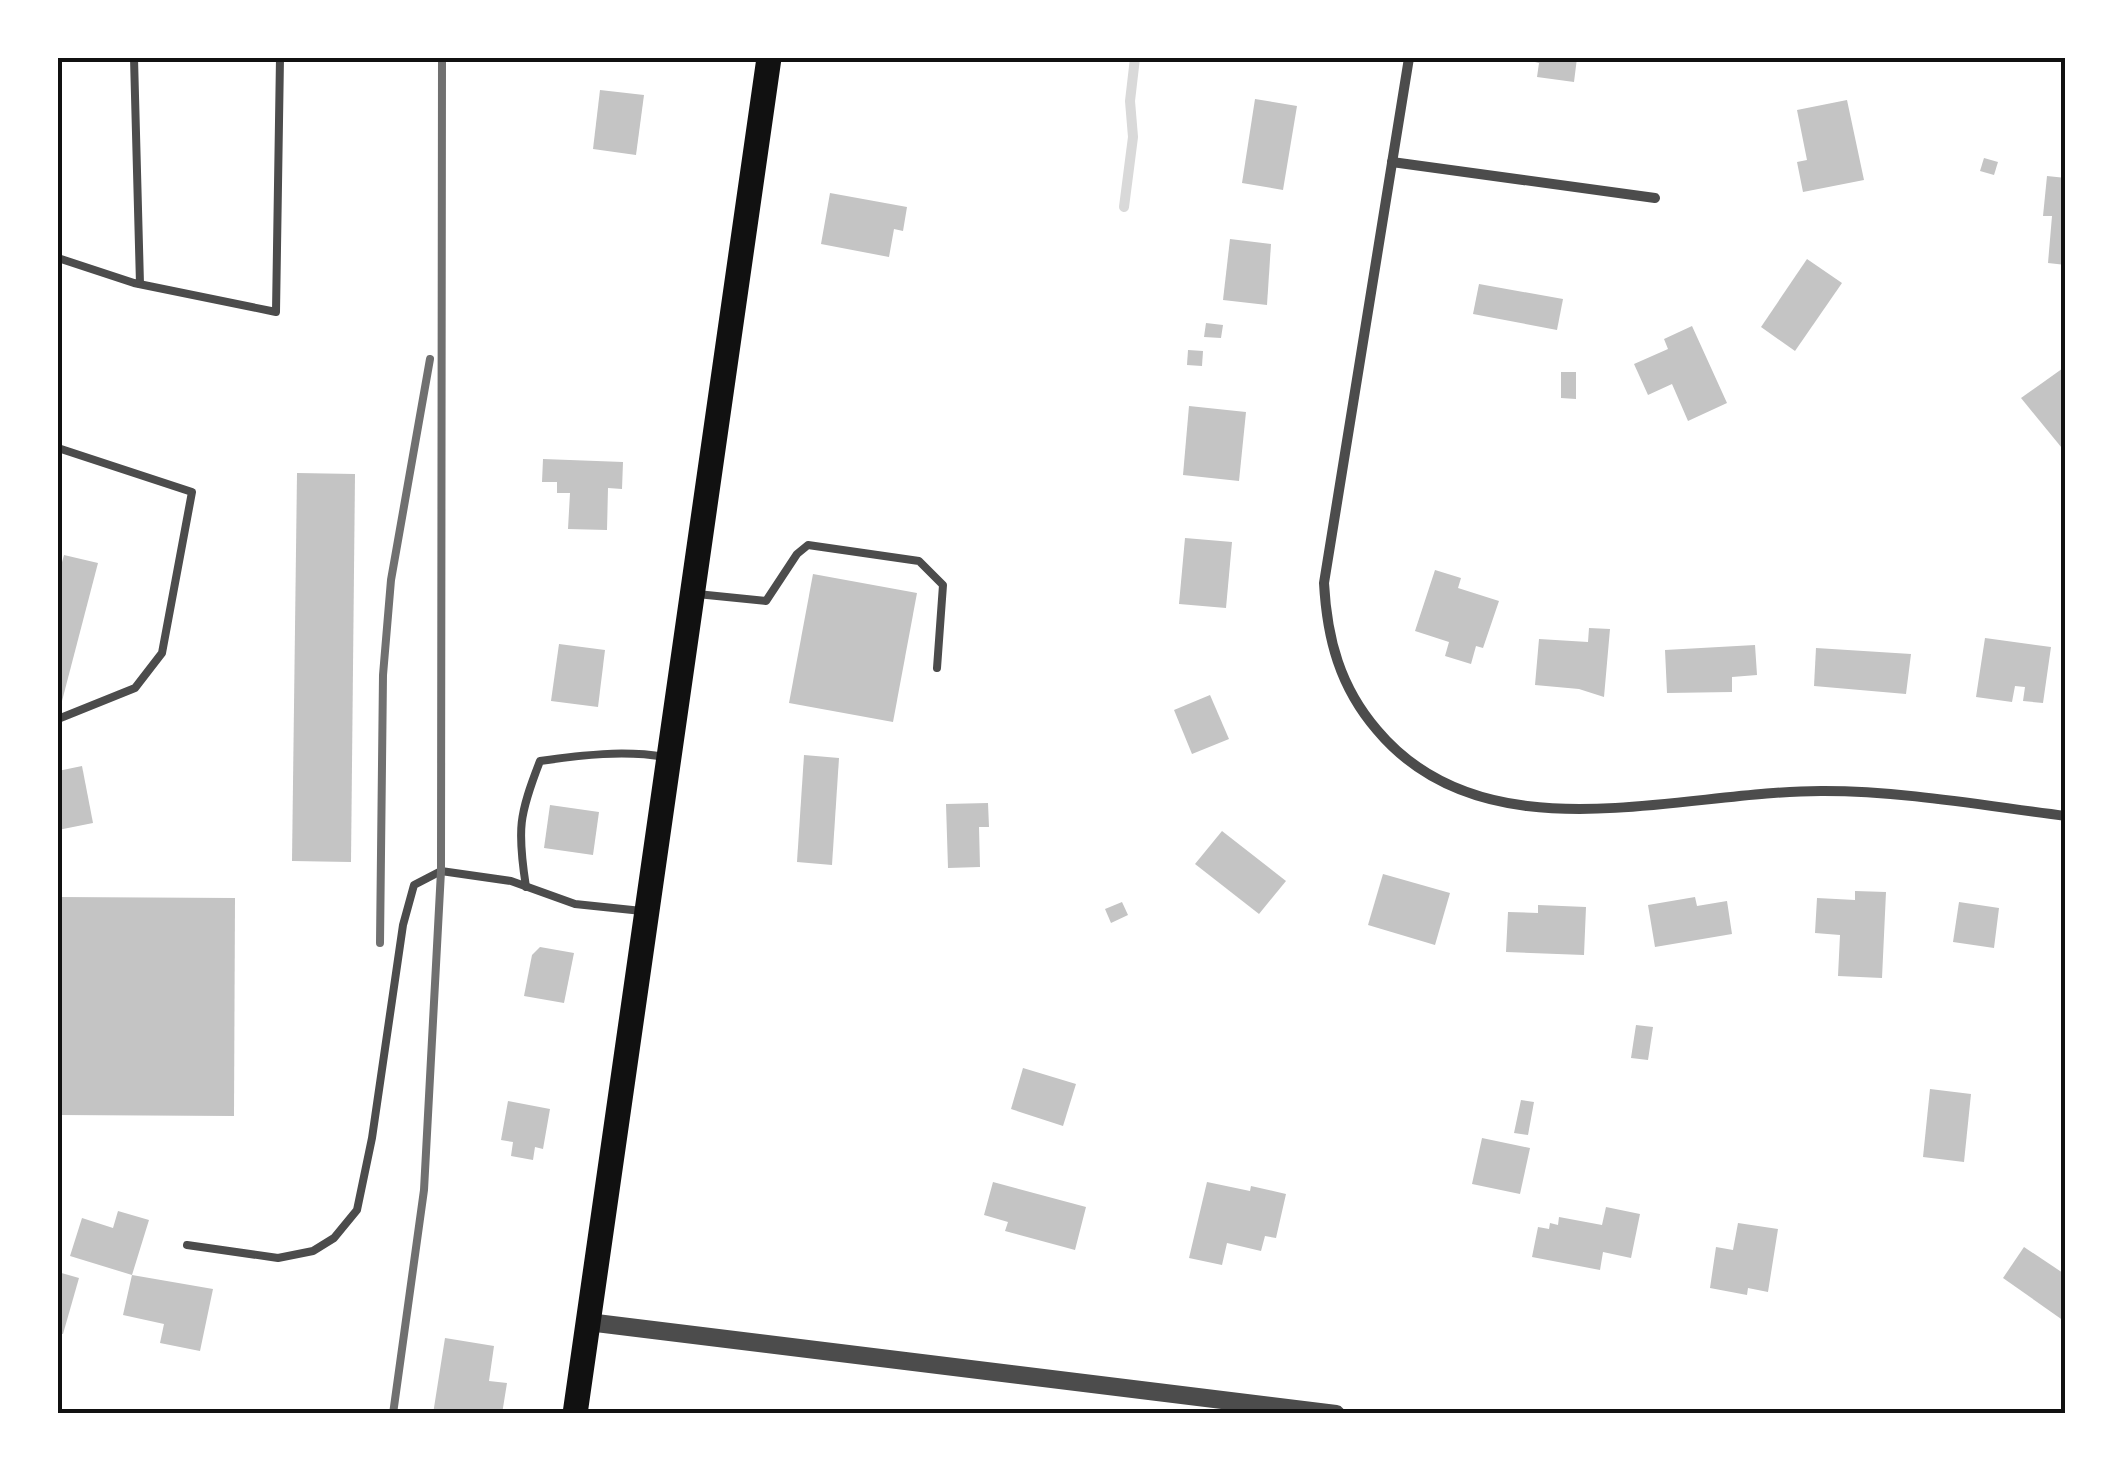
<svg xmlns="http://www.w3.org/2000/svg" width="2123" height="1471" font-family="Montserrat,sans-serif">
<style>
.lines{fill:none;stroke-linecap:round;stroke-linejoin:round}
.stream{stroke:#d9d9d9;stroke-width:10}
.building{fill:#c4c4c4}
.service{stroke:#4c4c4c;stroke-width:8}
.minor{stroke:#4c4c4c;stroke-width:10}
.tertiary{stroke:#4c4c4c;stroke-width:18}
.primary{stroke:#111;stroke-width:25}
.rail{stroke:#707070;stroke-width:8}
.neatline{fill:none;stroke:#111;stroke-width:4}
</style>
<rect width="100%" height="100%" fill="#fff"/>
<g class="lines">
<!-- stream -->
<path class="stream" d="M1124 207 1133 137 1130 101 1135 58"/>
</g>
<!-- building -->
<g class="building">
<path d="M1519 58H1577L1574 82 1537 77 1539 63Z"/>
<path d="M600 90 644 95 636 155 593 149Z"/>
<path d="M1255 99 1297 106 1283 190 1242 183Z"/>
<path d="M1847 100 1864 180 1803 192 1797 162 1807 160 1797 110Z"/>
<path d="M1984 158 1998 162 1994 175 1980 171Z"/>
<path d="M2047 176 2066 178V265L2048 263 2052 216H2043Z"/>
<path d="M830 193 907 207 903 231 894 229 889 257 821 244Z"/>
<path d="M1230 239 1271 244 1267 305 1223 300Z"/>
<path d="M1807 259 1842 283 1795 351 1761 327Z"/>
<path d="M1479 284 1563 299 1557 330 1473 314Z"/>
<path d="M1206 323 1223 325 1221 338 1204 337Z"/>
<path d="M1692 326 1727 403 1688 421 1672 384 1648 395 1634 364 1668 349 1664 339Z"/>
<path d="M1188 350 1203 351 1202 366 1187 365Z"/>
<path d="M2066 366V453L2021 398Z"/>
<path d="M1561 372H1576V399L1561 398Z"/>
<path d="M1189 406 1246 412 1239 481 1183 475Z"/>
<path d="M543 459 623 462 622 489 608 488 607 530 568 529 570 493H557V482H542Z"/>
<path d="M297 473 355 474 351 862 292 861Z"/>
<path d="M1185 538 1232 542 1226 608 1179 604Z"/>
<path d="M64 555 98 563 62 701 58 699V577Z"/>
<path d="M1435 570 1461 578 1458 588 1499 601 1483 648 1476 646 1471 664 1445 656 1449 642 1415 631Z"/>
<path d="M813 574 917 593 893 722 789 703Z"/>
<path d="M1589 628 1610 629 1604 697 1579 689 1535 685 1539 639 1588 642Z"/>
<path d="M1985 638 2051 647 2043 703 2023 701 2025 687 2015 686 2012 702 1976 697Z"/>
<path d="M559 644 605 650 598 707 551 701Z"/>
<path d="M1755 645 1757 675 1732 677V692L1667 693 1665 650Z"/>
<path d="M1816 648 1911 654 1906 694 1814 686Z"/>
<path d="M1210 695 1229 739 1192 754 1174 710Z"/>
<path d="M804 755 839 758 832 865 797 862Z"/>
<path d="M82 766 93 823 58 830V771Z"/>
<path d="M988 803 989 827H979L980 867 948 868 946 804Z"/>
<path d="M550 805 599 812 593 855 544 848Z"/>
<path d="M1222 831 1286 881 1259 914 1195 864Z"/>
<path d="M1383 874 1450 893 1435 945 1368 925Z"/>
<path d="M1855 891 1886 892 1882 978 1838 976 1840 935 1815 933 1817 898 1855 900Z"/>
<path d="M58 897 235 898 234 1116 58 1115Z"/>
<path d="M1695 897 1697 906 1727 901 1732 934 1655 947 1648 905Z"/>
<path d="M1122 902 1128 915 1111 923 1105 909Z"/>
<path d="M1959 902 1999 908 1994 948 1953 942Z"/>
<path d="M1538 905 1586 907 1584 955 1506 952 1508 912 1538 913Z"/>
<path d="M540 947 574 953 564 1003 524 996 532 955Z"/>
<path d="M1636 1025 1653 1027 1648 1060 1631 1058Z"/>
<path d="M1023 1068 1076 1084 1063 1126 1011 1109Z"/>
<path d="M1930 1089 1971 1094 1964 1162 1923 1157Z"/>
<path d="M1521 1100 1534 1102 1528 1135 1514 1133Z"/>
<path d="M508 1101 550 1109 543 1149 535 1147 533 1160 511 1156 513 1142 501 1140Z"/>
<path d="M1482 1138 1530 1148 1520 1194 1472 1184Z"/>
<path d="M993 1182 1086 1207 1075 1250 1005 1231 1008 1222 984 1215Z"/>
<path d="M1207 1182 1250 1191 1251 1186 1286 1194 1276 1238 1265 1236 1261 1251 1227 1243 1222 1265 1189 1258Z"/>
<path d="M1606 1207 1640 1214 1631 1258 1603 1252 1600 1270 1532 1257 1538 1227 1549 1229 1550 1223 1558 1225 1559 1217 1602 1225Z"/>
<path d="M118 1211 149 1220 132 1275 213 1289 200 1351 160 1343 164 1324 123 1315 132 1275 70 1256 82 1218 113 1228Z"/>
<path d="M1738 1223 1778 1229 1768 1292 1748 1288 1747 1295 1710 1288 1716 1247 1733 1250Z"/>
<path d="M2024 1247 2066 1275 2064 1321 2003 1278Z"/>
<path d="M58 1272 79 1278 63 1334 58 1333Z"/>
<path d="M445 1338 494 1346 489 1381 507 1383 502 1414H433Z"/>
</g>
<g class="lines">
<!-- service -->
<g class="service">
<path d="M134 58 140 284"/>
<path d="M58 258 134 283 276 312 280 58"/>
<path d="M58 448 192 492 162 653 135 688 58 719"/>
<path d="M697 594 766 601 797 554 808 545 919 561 943 585 937 668"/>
<path d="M526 887C517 829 519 815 540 761 582 755 624 750 665 757"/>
<path d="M187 1245 278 1258 313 1251 334 1238 357 1210 372 1138 403 925 414 885 441 871 511 881 575 904 642 911"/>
</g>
<!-- minor -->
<g class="minor">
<path d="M1409 58 1324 583C1327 639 1340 687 1377 730 1486 860 1680 790 1824 791 1904 791 1986 806 2066 816"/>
<path d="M1392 162 1655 198"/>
</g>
<!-- tertiary -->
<path class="tertiary" d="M588 1322 1336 1414"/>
<!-- primary -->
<path class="primary" d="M575 1414 769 58"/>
<!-- rail -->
<g class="rail">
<path d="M380 943 383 675 391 580 430 359"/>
<path d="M393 1414 424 1190 441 871 442 58"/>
</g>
</g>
<!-- border -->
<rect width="2123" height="1471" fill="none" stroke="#ffffff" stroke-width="120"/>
<rect x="60" y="60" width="2003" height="1351" class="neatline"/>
</svg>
